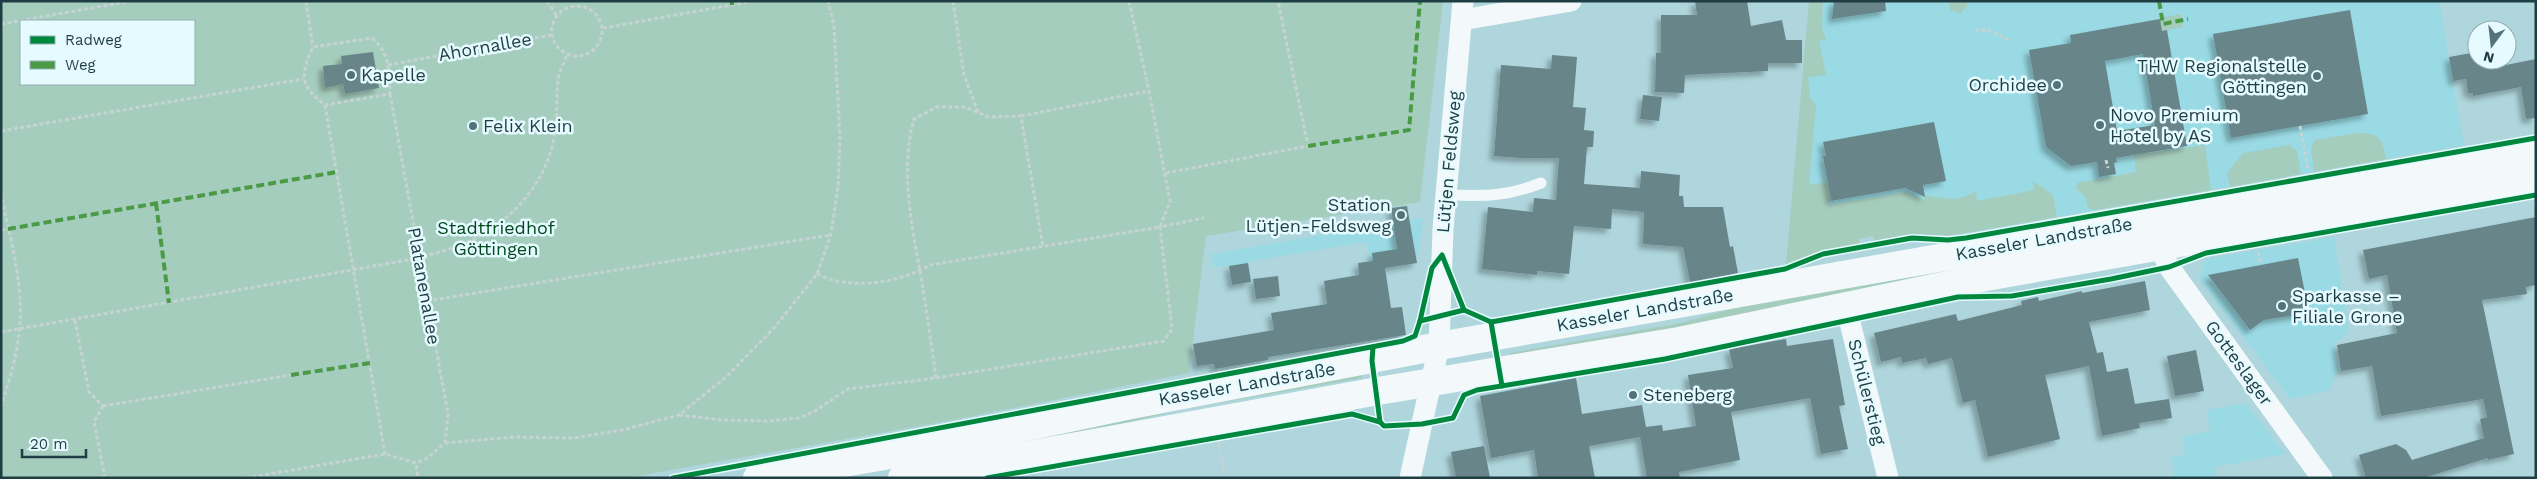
<svg xmlns="http://www.w3.org/2000/svg" width="2537" height="479" font-family="'Work Sans',sans-serif">
<style>
.built{fill:#99dae4}
.green{fill:#a5cdbd;fill-rule:evenodd}
.building{fill:#68868a;fill-rule:evenodd;filter:url(#shadow)}
.lines{fill:none;stroke-linecap:round;stroke-linejoin:round}
.path{stroke:#c6d3d5;stroke-width:3;stroke-dasharray:4 2.5;stroke-linecap:butt}
.lane{stroke:#f3f9fa;stroke-width:11}
.street{stroke:#f3f9fa;stroke-width:21}
.primary{stroke:#f3f9fa;stroke-width:28}
.quiet{stroke:#4a9a46;stroke-width:4;stroke-dasharray:8 4;stroke-linecap:butt}
.cycleway-casing{stroke:#e6fbff;stroke-width:8}
.cycleway{stroke:#00873e;stroke-width:5}
.poi-dot{fill:#517379;stroke:#e6fbff;stroke-width:2}
.labels{text-anchor:middle;stroke-width:5;stroke-linejoin:round;paint-order:stroke}
.street-label{font-size:18px;fill:#1f3e43;stroke:#e6fbff}
.poi-label{font-size:18px;fill:#1f3e43;stroke:#e6fbff;text-anchor:start}
.park-label{font-size:18px;fill:#02491c;stroke:#e6fbff}
</style>
<defs>
<filter id="shadow"><feDropShadow dx="-4.5" dy="4.5" stdDeviation="2.5" flood-color="#0004"/></filter>
</defs>
<rect width="100%" height="100%" fill="#aed6dc"/>
<!-- built -->
<g class="built">
<path d="M1809 1H2439L2464 145 1949 236 1912 234 1875 242 1873 236 1859 239 1860 244 1824 250 1786 265Z"/>
<path d="M1423 218 1417 263 1371 271 1367 242 1251 261 1248 263 1251 282 1231 285 1229 266 1213 267 1211 254Z"/>
<path d="M2334 237 2349 332 2334 344 2338 368 2330 390 2290 399 2199 279 2206 259Z"/>
<path d="M2246 403 2285 454 2215 467 2216 478H2174L2172 457 2185 455 2182 436 2210 431 2207 410Z"/>
</g>
<!-- green -->
<g class="green">
<path d="M1 1H1443L1420 202 1206 236 1189 373 953 420 626 478H1ZM21 21H194V84H21Z"/>
<path d="M1809 1H1823L1822 27 1826 40 1819 41 1826 75 1808 77 1810 98 1816 105 1809 185 1827 182 1831 201 1827 205 1906 192 1925 200V195C1943 199 1959 202 1976 191L1977 201 2034 190 2033 181 2053 195 2057 217 1949 236 1912 234 1875 242 1873 236 1859 239 1860 244 1824 250 1786 265Z"/>
<path d="M1949 1H1967L1968 5 1960 14 1950 10Z"/>
<path d="M2181 14 2183 27 2162 31 2159 18Z"/>
<path d="M2358 133C2380 133 2382 139 2386 159L2314 172 2311 151 2314 140Z"/>
<path d="M2205 145 2211 190 2095 210 2088 208 2085 196 2076 189 2077 183 2136 172 2134 155Z"/>
<path d="M2289 145 2297 151 2301 174 2230 187 2227 173 2243 153Z"/>
<path d="M1965 261 1967 270 1511 361 1510 353 1681 323 1789 293Z"/>
<path d="M1361 373 1362 378 1184 409 1049 442 841 478H814Z"/>
</g>
<!-- building -->
<g class="building">
<path d="M1695 1H1747L1751 26 1782 20 1786 40H1802V63H1768V71L1685 75 1684 93 1655 92 1656 53H1661V15H1697Z"/>
<path d="M1834 1H1885L1886 11 1832 19Z"/>
<path d="M2350 10 2368 114 2231 138 2213 34Z"/>
<path d="M2160 19 2162 31 2167 30 2187 146 2116 158 2117 162 2114 163 2116 174 2099 177 2097 162 2071 166 2046 147 2029 50 2071 43 2070 35ZM2143 54 2155 125 2117 131 2105 61Z"/>
<path d="M373 52 379 88 345 94 343 84 325 88 323 66 342 64 341 56Z"/>
<path d="M2477 52V60H2495L2496 67 2536 59V118L2526 119 2521 87 2473 96V93H2468L2466 79 2453 81 2449 57Z"/>
<path d="M1552 55 1577 57 1573 107 1586 108 1584 130 1594 131 1593 147H1587L1584 184 1640 188 1641 171 1680 175 1679 196H1683L1684 207H1723L1730 247 1733 246 1738 273 1690 282 1683 247 1643 244 1644 212 1612 209 1611 229 1574 226 1569 274 1537 271V275L1482 269 1488 207 1533 212 1534 198 1556 200 1559 158H1521L1494 156 1501 65 1551 69Z"/>
<path d="M1643 95 1662 97 1659 121 1640 119Z"/>
<path d="M1934 122 1946 181 1923 185 1925 197 1905 188 1831 201 1823 156H1826L1823 142Z"/>
<path d="M1407 206 1417 263 1385 268 1391 308 1402 307 1406 335 1268 357V360L1215 369 1214 364 1197 366 1193 344 1274 330 1271 313 1327 304 1324 281 1359 275 1358 263 1373 261 1372 253 1397 249 1391 208Z"/>
<path d="M2536 217V285L2526 287 2527 294 2482 300 2514 454 2488 460V458L2423 478H2366L2359 455 2396 444 2406 450 2412 460 2484 438 2480 419 2487 417 2483 399 2381 416 2372 366 2341 371 2337 345 2397 333 2387 275 2369 279 2363 250Z"/>
<path d="M2298 258 2309 313 2264 320 2250 330 2208 275Z"/>
<path d="M1248 263 1251 282 1232 285 1229 266Z"/>
<path d="M1278 276 1280 296 1256 299 1253 279Z"/>
<path d="M2145 281 2150 310 2089 322 2097 353 2103 352 2107 372 2128 368 2135 404 2169 399 2172 418 2139 423 2140 428 2102 436 2089 366 2045 375 2060 439 1988 457 1975 400 1963 403 1952 358 1928 364 1926 358 1902 363 1901 357 1881 362 1874 333 1956 314 1958 321 2022 305 2021 301 2038 297 2039 301 2082 291V293Z"/>
<path d="M1786 339 1787 346 1833 339 1845 405 1839 406 1848 449 1821 454 1810 398 1731 412 1740 460 1679 472 1680 478H1647L1640 437 1589 446 1595 478H1538L1534 450 1491 458 1480 396 1576 378 1582 414 1642 405 1646 427 1662 425 1663 431 1696 426 1688 375 1733 368 1729 349Z"/>
<path d="M2196 350 2204 391 2175 396 2167 356Z"/>
<path d="M1484 446 1490 478H1456L1451 452Z"/>
</g>
<g class="lines">
<!-- path -->
<g class="path">
<path d="M306 1 313 47"/>
<path d="M547 1 557 16"/>
<path d="M953 1 964 75 978 112"/>
<circle cx="577" cy="31" r="25"/>
<path d="M1 24 132 1"/>
<path d="M603 28 754 1"/>
<path d="M1975 30H1988L2009 40"/>
<path d="M372 38C391 54 388 71 390 94L325 105C300 86 300 75 313 47Z"/>
<path d="M388 65 552 35"/>
<path d="M390 94 448 414 445 443 427 458 416 463"/>
<path d="M325 105 385 454"/>
<path d="M1021 116 1149 91"/>
<path d="M2300 126 2308 169"/>
<path d="M1 131 303 79"/>
<path d="M2106 160 2108 168"/>
<path d="M1166 173 1308 146 1278 1"/>
<path d="M1 193C8 228 18 265 20 300 23 335 12 373 1 406"/>
<path d="M1 230 8 229"/>
<path d="M2258 252 2260 262"/>
<path d="M817 274C850 291 899 283 930 265L1160 227 1170 202 1149 91 1129 1"/>
<path d="M427 301 830 235"/>
<path d="M75 320 89 392 103 406"/>
<path d="M1 332 419 258C434 253 449 250 463 244 508 226 546 185 554 137 558 118 556 99 558 80 559 72 564 63 567 55"/>
<path d="M936 378C931 342 926 306 920 271 911 221 900 168 914 119L937 107H965L989 117 1021 116 1043 247"/>
<path d="M103 406 291 375"/>
<path d="M103 406 94 422 105 478"/>
<path d="M679 415 722 420 767 421 799 418 815 411 848 389 936 378 1164 341 1172 329 1160 227 1204 218"/>
<path d="M445 443 514 437 573 438 622 430 679 415 727 376 775 327 817 274 831 234 838 186 840 139 834 26 828 1"/>
<path d="M1219 443 1225 478"/>
<path d="M246 478 385 454 416 463 418 478"/>
</g>
<!-- lane -->
<path class="lane" d="M1446 195C1484 196 1505 197 1541 183"/>
<!-- street -->
<g class="street">
<path d="M1462 20 1571 1"/>
<path d="M2159 245 2169 267 2322 478"/>
<path d="M1846 306 1888 478"/>
<path d="M1410 478 1439 346 1443 229 1463 1"/>
</g>
<!-- primary -->
<g class="primary">
<path d="M757 478 902 453 1131 405 1439 346 2536 153"/>
<path d="M902 478 1378 391 1679 341 1986 277 2536 180"/>
</g>
<!-- quiet -->
<g class="quiet">
<path d="M732 1V5"/>
<path d="M2159 1 2163 24 2188 19"/>
<path d="M1308 146 1409 130 1420 1"/>
<path d="M156 203 169 303"/>
<path d="M8 229 337 172"/>
<path d="M291 375 370 363"/>
</g>
<defs>
<g id="cycleway">
<path d="M1420 321 1432 268 1442 255 1464 310"/>
<path d="M1491 322 1502 386"/>
<path d="M1373 347 1372 361 1380 422"/>
<path d="M673 478 1403 341 1415 336 1420 321 1464 310 1491 322 1785 269 1823 254 1912 238 1948 240 1966 238 2536 138"/>
<path d="M987 478 1352 414 1380 422 1384 426 1422 424 1453 418 1464 395 1477 390 1665 359 1958 297 2012 296 2111 279 2169 267 2206 253 2536 195"/>
</g>
</defs>
<!-- cycleway casing -->
<use href="#cycleway" class="cycleway-casing"/>
<!-- cycleway -->
<use href="#cycleway" class="cycleway"/>
</g>
<!-- markers -->
<g class="poi-dot">
<circle cx="351" cy="75" r="5"/>
<circle cx="2317" cy="76" r="5"/>
<circle cx="2057" cy="85" r="5"/>
<circle cx="2100" cy="125" r="5"/>
<circle cx="473" cy="126" r="5"/>
<circle cx="1401" cy="215" r="5"/>
<circle cx="2282" cy="306" r="5"/>
<circle cx="1633" cy="395" r="5"/>
</g>
<g class="labels">
<!-- street labels -->
<g class="street-label">
<text transform="translate(485 47) rotate(-10)" y="6">Ahornallee</text>
<text transform="translate(1449 162) rotate(-85)" y="6">Lütjen Feldsweg</text>
<text transform="translate(2044 239) rotate(-10)" y="6">Kasseler Landstraße</text>
<text transform="translate(424 286) rotate(80)" y="6">Platanenallee</text>
<text transform="translate(1645 310) rotate(-10)" y="6">Kasseler Landstraße</text>
<text transform="translate(2239 363) rotate(54)" y="6">Gotteslager</text>
<text transform="translate(1247 384) rotate(-10)" y="6">Kasseler Landstraße</text>
<text transform="translate(1867 392) rotate(76)" y="6">Schülerstieg</text>
</g>
<!-- poi labels -->
<g class="poi-label">
<text x="2307" y="72" text-anchor="end">THW Regionalstelle<tspan x="2307" dy="21">Göttingen</tspan></text>
<text x="361" y="81">Kapelle</text>
<text x="2047" y="91" text-anchor="end">Orchidee</text>
<text x="2110" y="121">Novo Premium<tspan x="2110" dy="21">Hotel by AS</tspan></text>
<text x="483" y="132">Felix Klein</text>
<text x="1391" y="211" text-anchor="end">Station<tspan x="1391" dy="21">Lütjen-Feldsweg</tspan></text>
<text x="2292" y="302">Sparkasse –<tspan x="2292" dy="21">Filiale Grone</tspan></text>
<text x="1643" y="401">Steneberg</text>
</g>
<!-- park labels -->
<g class="park-label">
<text x="496" y="234">Stadtfriedhof<tspan x="496" dy="21">Göttingen</tspan></text>
</g>
</g>
<!-- border -->
<rect width="2537" height="479" fill="none" stroke="#1f3e43" stroke-width="5"/>
<!-- legend -->
<rect x="20" y="20" width="175" height="65" fill="#e6fbff" stroke="#96afb4"/>
<rect x="30" y="36" width="25" height="8" fill="#00873e" stroke="#96afb4"/>
<text x="65" y="45" font-size="15" fill="#1f3e43">Radweg</text>
<rect x="30" y="61" width="25" height="8" fill="#4a9a46" stroke="#96afb4"/>
<text x="65" y="70" font-size="15" fill="#1f3e43">Weg</text>
<!-- north arrow -->
<g transform="translate(2492 45) rotate(195)"><circle r="24" fill="#e6fbff" stroke="#96afb4"/>
<path d="M0-4L9 19L0 12L-9 19Z" fill="#517379"/>
<text y="-8" font-size="14" font-weight="bold" text-anchor="middle" fill="#1f3e43">N</text>
</g>
<!-- scale -->
<path d="M22 449v8h64v-8" fill="none" stroke="#1f3e43" stroke-width="2.5"/>
<text x="30" y="449" font-size="15" fill="#1f3e43" stroke="#e6fbff" stroke-width="4" paint-order="stroke">20 m</text>
</svg>
